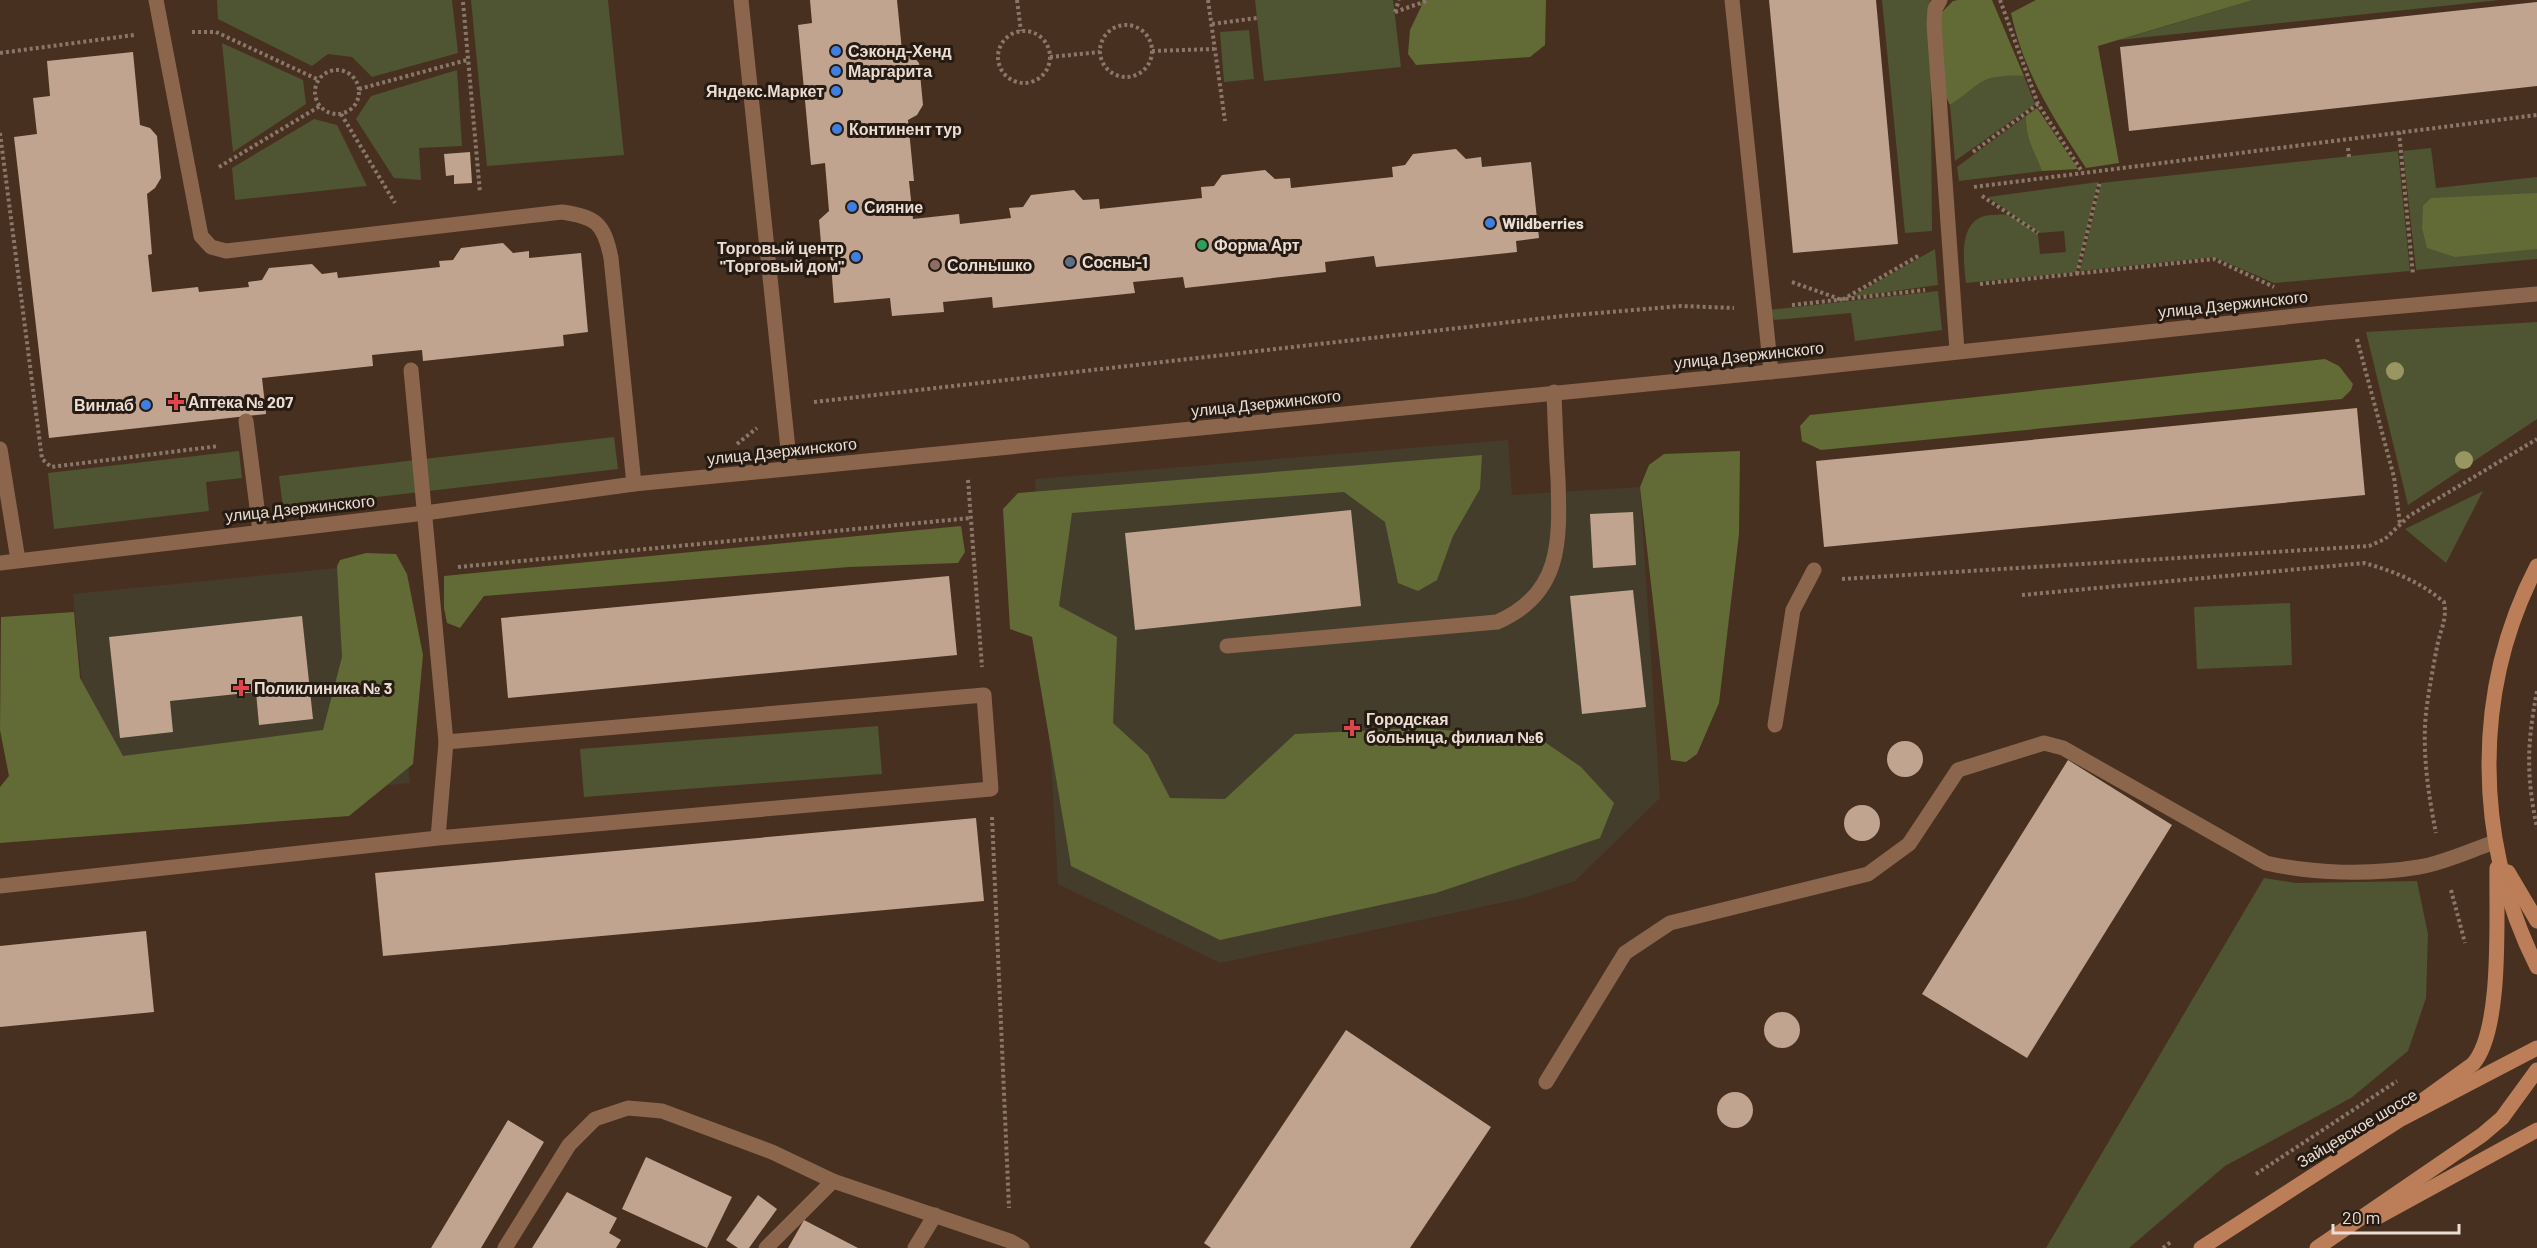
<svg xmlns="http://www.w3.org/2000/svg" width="2537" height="1248" font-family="Barlow,sans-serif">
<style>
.medical{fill:#453d2c}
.green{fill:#4f5432}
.forest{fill:#626a35}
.building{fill:#c0a490}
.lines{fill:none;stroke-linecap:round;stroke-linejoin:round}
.path{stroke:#8a7769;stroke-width:4;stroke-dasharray:3 3;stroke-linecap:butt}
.lane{stroke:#8c654d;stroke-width:15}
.street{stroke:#8c654d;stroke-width:15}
.secondary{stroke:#bb7e58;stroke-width:15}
.tree{fill:#999661}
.shop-dot{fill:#3f7fe0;stroke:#261b13;stroke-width:2}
.leisure-dot{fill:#2e9e5b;stroke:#261b13;stroke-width:2}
.service-dot{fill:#5c6f8a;stroke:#261b13;stroke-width:2}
.education-dot{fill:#8d6e63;stroke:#261b13;stroke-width:2}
.health-dot{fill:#e0444e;stroke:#261b13;stroke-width:2}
.labels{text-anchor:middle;stroke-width:6;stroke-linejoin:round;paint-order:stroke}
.poi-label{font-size:16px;font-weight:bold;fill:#ecddd3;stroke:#261b13;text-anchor:start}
.street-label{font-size:16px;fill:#ecddd3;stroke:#261b13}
</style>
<rect width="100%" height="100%" fill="#47301f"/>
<!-- medical -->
<g class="medical">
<path d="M1508 440 1512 495 1640 487 1660 798 1575 881 1523 898 1220 963 1058 884 1035 479Z"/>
<path d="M387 563 410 783 95 814 73 594Z"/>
</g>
<!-- green -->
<g class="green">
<path d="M217 0H452L458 53 372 77 352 57 328 54 312 66 218 19Z"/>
<path d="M471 0H608L624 155 487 166Z"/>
<path d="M1255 0H1393L1401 67 1264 81Z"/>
<path d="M1882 0H1930L1932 231 1905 233Z"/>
<path d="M2253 0H2500L2119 40Z"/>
<path d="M1249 30 1254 79 1224 82 1220 32Z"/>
<path d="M222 43 303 80 306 104 233 152Z"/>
<path d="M457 70 462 146 419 148 421 180 394 178 356 119 371 96Z"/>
<path d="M1998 75 2024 76 2035 104 1955 161 1950 105 1980 81Z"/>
<path d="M2026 116C2025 138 2034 151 2042 171L1959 181 1957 167Z"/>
<path d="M314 119 337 125 367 186 235 200 232 168Z"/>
<path d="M2431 148 2436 188 2537 177V259L2416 270 2403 151Z"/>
<path d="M2398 151 2410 271 2274 283 2214 257 2080 271 2101 183Z"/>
<path d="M2098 182 2076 272 1966 283C1963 258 1958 216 1992 215 1996 215 2003 214 2006 215 2017 217 2029 229 2038 234L2040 254 2066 252 2064 231 2039 233 1988 197Z"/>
<path d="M1935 249 1938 285 1851 297Z"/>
<path d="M1938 291 1942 330 1855 341 1851 313 1774 320 1768 310Z"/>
<path d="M2537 322V419L2408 505 2366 332Z"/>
<path d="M614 437 618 469 283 508 279 476Z"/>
<path d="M239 451 242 478 206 482 209 511 54 529 48 473Z"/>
<path d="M2483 491 2446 563 2405 529Z"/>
<path d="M2290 603 2292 665 2197 669 2194 607Z"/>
<path d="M878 726 882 774 584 797 580 749Z"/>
<path d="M2264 878 2296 883 2417 881 2428 934 2426 998 2408 1051 2351 1098 2225 1166 2129 1248H2046Z"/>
</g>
<!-- forest -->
<g class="forest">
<path d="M1422 0H1546L1545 45 1530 57 1416 65 1408 54 1410 30 1421 7Z"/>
<path d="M1958 0H1992L2024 76C1979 74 1984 82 1950 105L1945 95 1940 14 1953 1Z"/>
<path d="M2036 0H2253L2098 46 2119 163 2086 168C2053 118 2024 73 2011 13Z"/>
<path d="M2037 108 2078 169 2042 171C2034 151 2025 138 2026 116Z"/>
<path d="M2537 193V249L2455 257 2427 248 2422 228 2423 206 2431 198Z"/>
<path d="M2325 359 2339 366 2353 384 2351 390 2342 399 1821 450 1802 441 1800 426 1810 415Z"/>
<path d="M1740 451 1739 534 1719 703 1697 754 1686 762 1671 760 1640 487 1649 465 1664 454Z"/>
<path d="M1482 455 1480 489 1453 536 1437 580 1418 591 1398 583 1385 522 1344 492 1072 513 1059 606 1117 637 1113 723 1148 755 1170 798 1225 799 1295 734 1419 728 1539 738 1581 767 1614 803 1600 838 1436 893 1220 940 1071 866 1032 637 1010 629 1003 509 1018 493Z"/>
<path d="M961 526 965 552 958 563 849 567 484 596 460 628 447 623 444 608V576Z"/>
<path d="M366 553 396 554 407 574 423 655 413 764 349 816 0 843V787L9 776 0 730 1 617 74 612 80 678 123 756 323 730 342 657 337 566 340 560Z"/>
</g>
<!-- building -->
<g class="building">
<path d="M810 0H897L902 51 912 55 919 63 923 105 917 115 908 120 914 181H909L913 219 959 214 960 224 1011 218 1009 208 1023 207 1031 195 1074 190 1083 200 1099 199 1100 209 1202 198 1201 187 1214 186 1222 175 1265 170 1275 179 1290 178 1291 188 1393 177 1392 167 1405 165 1413 154 1456 149 1466 159 1481 157 1482 167 1531 162 1539 238 1516 241 1517 252 1376 267 1374 256 1349 259 1325 262 1326 272 1185 288 1183 277 1133 282 1135 293 993 308 992 297 943 302 944 312 892 316 890 298 834 303 830 250 821 243 819 220 829 211 825 163 811 165 798 25 812 23Z"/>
<path d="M1769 0H1876L1898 244 1793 253Z"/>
<path d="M2537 2V86L2129 131 2120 47Z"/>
<path d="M133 52 140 125 150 128 157 136 161 178 155 188 147 194 152 254 148 255 152 292 198 287 199 292 249 287 248 282 262 280 269 268 312 264 322 274 337 272 338 278 440 267 439 261 453 260 461 248 503 243 513 253 529 251V258L581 253 588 332 563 335 564 346 423 361 422 350 372 355 373 366 262 378 266 414 49 438 14 137 37 134 33 98 50 96 47 61Z"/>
<path d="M470 152 472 183 454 184V175L446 176 444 154Z"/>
<path d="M2357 408 2365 495 1824 547 1816 461Z"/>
<path d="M1351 510 1361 606 1135 630 1125 533Z"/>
<path d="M1633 512 1636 565 1593 568 1590 514Z"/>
<path d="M949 576 957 655 508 698 501 618Z"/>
<path d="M1633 590 1646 707 1582 714 1570 596Z"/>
<path d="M302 616 313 719 259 725 256 692 170 701 173 732 120 738 109 637Z"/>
<circle cx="1905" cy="759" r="18"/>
<path d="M2068 760 2172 825 2027 1058 1922 994Z"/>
<circle cx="1862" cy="823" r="18"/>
<path d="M976 818 984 901 383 956 375 873Z"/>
<path d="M146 931 154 1012 0 1027V946Z"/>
<circle cx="1782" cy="1030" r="18"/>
<path d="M1346 1030 1491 1127 1410 1248H1211L1204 1243Z"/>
<circle cx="1735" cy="1110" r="18"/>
<path d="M508 1120 544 1142 481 1248H431Z"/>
<path d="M646 1157 732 1197 707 1248 622 1209Z"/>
<path d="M567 1192 617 1218 609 1233 621 1240 616 1248H532Z"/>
<path d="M758 1195 777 1209 749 1248H738L726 1240Z"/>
<path d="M804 1220 858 1248H788Z"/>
</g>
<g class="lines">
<!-- path -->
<g class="path">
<path d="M1017 0 1021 31"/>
<path d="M1208 0 1225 121"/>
<path d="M2000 0 2038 104 2083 173"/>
<path d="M463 2 480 193"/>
<path d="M1395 12 1429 0"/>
<path d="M1395 12 1399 0"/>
<path d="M1212 24 1257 18"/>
<circle cx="1126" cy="51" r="26"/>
<circle cx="1024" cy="57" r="26"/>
<path d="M192 32H216L319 80"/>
<path d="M1152 51 1214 49"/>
<path d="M0 53 134 35"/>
<path d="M1050 57 1100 52"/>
<circle cx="337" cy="92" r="22"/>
<path d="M359 89 467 60"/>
<path d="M341 114 395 203"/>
<path d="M2399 132 2413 275"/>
<path d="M0 133 42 459 51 467 219 446"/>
<path d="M2348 148 2349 157"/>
<path d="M1973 152 2038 104"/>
<path d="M219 167 320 106"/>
<path d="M1974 187 2537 115"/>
<path d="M1982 196 2038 233"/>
<path d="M2077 274 2100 181"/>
<path d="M1792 282 1842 300 1920 255"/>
<path d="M1980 284 2214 259 2274 287"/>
<path d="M1792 305 1925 290"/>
<path d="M2357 339 2394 477 2400 524"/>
<path d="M814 402 1563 316 1681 306 1734 308"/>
<path d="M737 444 757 428"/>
<path d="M968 480 982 667"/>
<path d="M458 567 971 518"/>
<path d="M1842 579 2369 546 2385 539 2409 516 2537 439"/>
<path d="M2022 595 2364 563C2394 571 2420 582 2444 602 2447 618 2442 626 2438 642 2434 662 2430 684 2427 705 2421 746 2428 793 2436 833"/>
<path d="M2537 691C2527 744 2526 775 2537 828"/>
<path d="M992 817 1009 1208"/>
<path d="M2451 890 2465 943"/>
<path d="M2256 1174 2397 1081"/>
<path d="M2163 1248 2172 1241"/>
</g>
<!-- lane -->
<g class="lane">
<path d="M156 0 201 236 211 247 226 251 562 212C596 217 604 223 611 258L634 484"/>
<path d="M741 0 790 468"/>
<path d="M1940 0 1935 9 1934 24 1957 351"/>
<path d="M411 370 446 742"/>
<path d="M246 421 260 531"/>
<path d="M0 449 18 560"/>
<path d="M1227 646 1497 622C1562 594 1560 541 1558 479 1556 450 1555 421 1554 392"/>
<path d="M1775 725 1793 610 1814 570"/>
<path d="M0 886 438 838 991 789 984 695 446 742 438 838"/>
<path d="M1546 1082 1625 953 1670 923 1868 874 1909 844 1958 770 2044 743 2063 748 2266 863C2314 874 2371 875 2419 867 2444 863 2471 850 2495 842"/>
<path d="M505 1248 569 1145 595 1119 628 1108 662 1111 772 1152 833 1181 1010 1241 1022 1248"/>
<path d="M766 1248 833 1181"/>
<path d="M915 1248 935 1215"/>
</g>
<!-- street -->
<g class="street">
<path d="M1732 0 1771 372"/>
<path d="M0 563 425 513 634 484 1790 370 2324 313 2537 294"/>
</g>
<!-- secondary -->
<g class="secondary">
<path d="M2537 566C2472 691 2474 841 2537 967"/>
<path d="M2508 872 2537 921"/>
<path d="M2419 1103 2473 1064C2503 1030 2496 915 2497 868"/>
<path d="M2378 1217 2537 1130"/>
<path d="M2201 1248 2401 1119 2537 1048"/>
<path d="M2317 1248 2482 1135 2502 1118 2537 1070"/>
</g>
</g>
<!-- trees -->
<g class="tree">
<circle cx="2395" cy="371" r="9"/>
<circle cx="2464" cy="460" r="9"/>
</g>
<!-- markers -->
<g class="shop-dot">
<circle cx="836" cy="51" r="6"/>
<circle cx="836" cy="71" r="6"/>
<circle cx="836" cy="91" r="6"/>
<circle cx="837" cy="129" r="6"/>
<circle cx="852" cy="207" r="6"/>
<circle cx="1490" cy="223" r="6"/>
<circle cx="856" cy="257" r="6"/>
<circle cx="146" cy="405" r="6"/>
</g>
<circle class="leisure-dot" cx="1202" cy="245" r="6"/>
<circle class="service-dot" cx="1070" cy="262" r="6"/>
<circle class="education-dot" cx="935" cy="265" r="6"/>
<g class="health-dot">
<path d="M173 393h6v6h6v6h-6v6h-6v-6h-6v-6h6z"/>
<path d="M238 679h6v6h6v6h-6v6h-6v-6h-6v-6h6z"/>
<path d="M1349 719h6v6h6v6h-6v6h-6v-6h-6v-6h6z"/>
</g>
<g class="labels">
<!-- poi labels -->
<g class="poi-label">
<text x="848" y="57">Сэконд-Хенд</text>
<text x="848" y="77">Маргарита</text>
<text x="824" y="97" text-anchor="end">Яндекс.Маркет</text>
<text x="849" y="135">Континент тур</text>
<text x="864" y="213">Сияние</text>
<text x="1502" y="229">Wildberries</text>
<text x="1214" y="251">Форма Арт</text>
<text x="844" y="254" text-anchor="end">Торговый центр<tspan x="844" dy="18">"Торговый дом"</tspan></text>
<text x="1082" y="268">Сосны-1</text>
<text x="947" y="271">Солнышко</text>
<text x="188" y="408">Аптека № 207</text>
<text x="134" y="411" text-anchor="end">Винлаб</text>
<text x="254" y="694">Поликлиника № 3</text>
<text x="1366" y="725">Городская<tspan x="1366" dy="18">больница, филиал №6</tspan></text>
</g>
<!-- street labels -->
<g class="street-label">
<text transform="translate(2233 304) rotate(-6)" y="6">улица Дзержинского</text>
<text transform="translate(1749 355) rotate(-6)" y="6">улица Дзержинского</text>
<text transform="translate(1266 403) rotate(-6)" y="6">улица Дзержинского</text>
<text transform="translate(782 451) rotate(-6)" y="6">улица Дзержинского</text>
<text transform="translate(300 508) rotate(-6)" y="6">улица Дзержинского</text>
<text transform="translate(2357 1128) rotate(-31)" y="6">Зайцевское шоссе</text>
</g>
</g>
<!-- scale -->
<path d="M2333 1224v9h126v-9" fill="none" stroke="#ecddd3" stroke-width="3"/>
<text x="2342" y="1224" font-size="18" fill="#ecddd3" stroke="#261b13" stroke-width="4.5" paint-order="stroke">20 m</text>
</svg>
